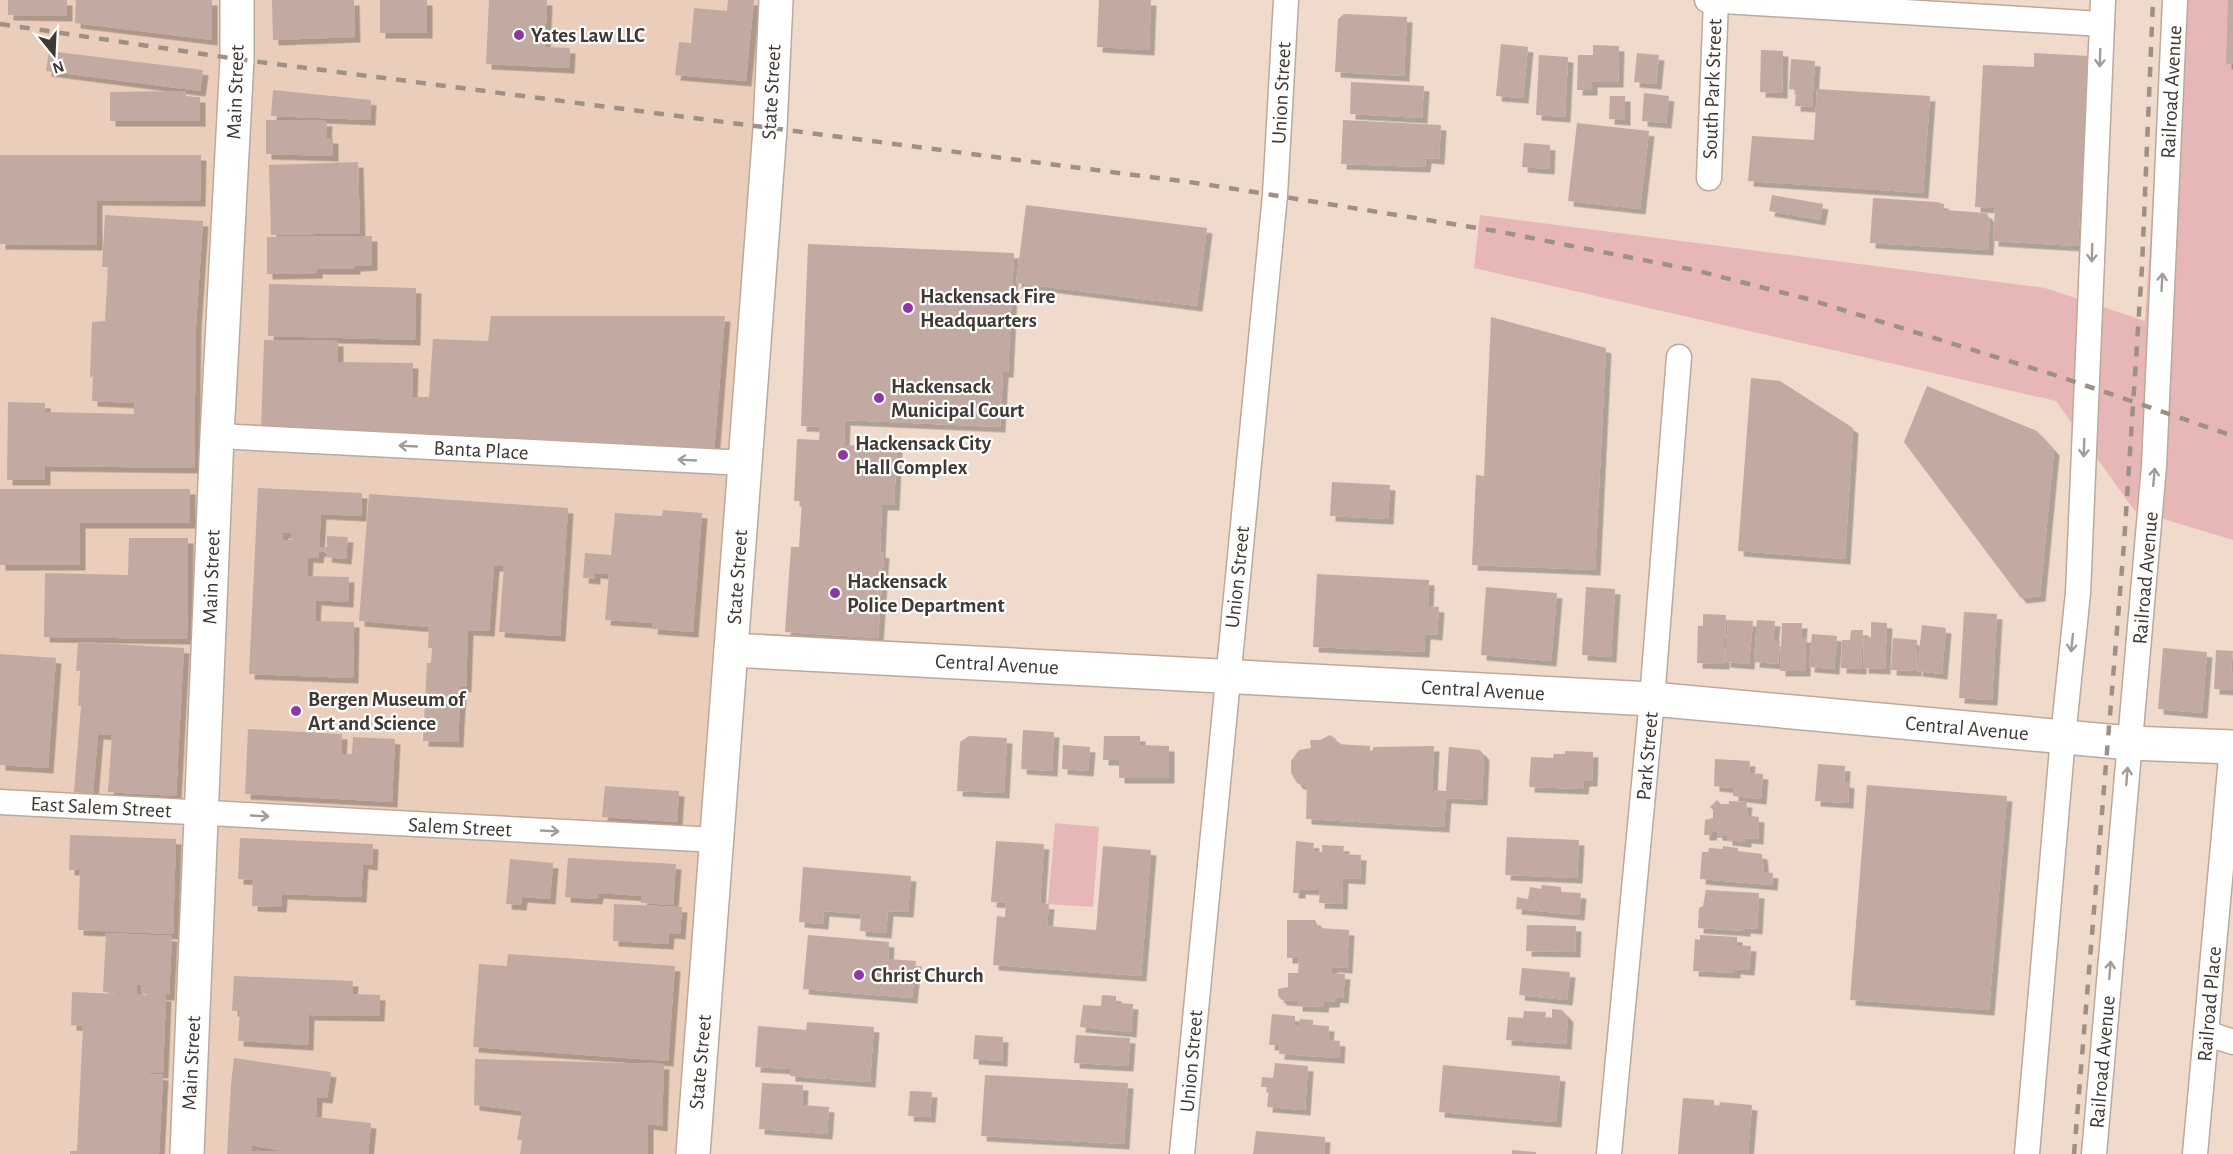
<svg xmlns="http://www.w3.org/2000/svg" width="2233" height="1154" font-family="'Alegreya Sans',sans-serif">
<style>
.built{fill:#eacebb}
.green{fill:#e7b7b7}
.building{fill:#c2a9a2;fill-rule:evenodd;filter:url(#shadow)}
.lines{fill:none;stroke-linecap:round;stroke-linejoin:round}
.street-casing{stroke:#bda99b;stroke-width:27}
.secondary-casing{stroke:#bda99b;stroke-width:36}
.street{stroke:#fff;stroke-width:24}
.secondary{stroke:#fff;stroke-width:33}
.rail{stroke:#9f9086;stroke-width:4.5;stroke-dasharray:10 10;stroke-linecap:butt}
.oneway{stroke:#a09c98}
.poi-dot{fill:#8e36a3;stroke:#fff;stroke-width:2}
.labels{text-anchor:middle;stroke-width:4.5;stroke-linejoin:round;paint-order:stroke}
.poi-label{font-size:21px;font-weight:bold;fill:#403832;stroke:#fff;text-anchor:start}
.street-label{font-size:21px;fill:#403832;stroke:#fff}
</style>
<defs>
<filter id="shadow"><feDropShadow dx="5.5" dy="5.5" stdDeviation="0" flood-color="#0004"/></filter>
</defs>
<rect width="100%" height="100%" fill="#efdacc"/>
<!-- built -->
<path class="built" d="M0 0H776L693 1154H0Z"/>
<!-- green -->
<g class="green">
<path d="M2166 0H2233V540L2134 510 2056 401 1474 268 1480 215 2045 288 2145 321Z"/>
<path d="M1055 823 1099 827 1093 907 1048 904Z"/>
</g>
<!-- building -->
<g class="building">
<path d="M8 0H67V16L8 15Z"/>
<path d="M76 0H212V40L75 23Z"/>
<path d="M272 0H354L355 37 273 40Z"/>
<rect x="380" y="0" width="47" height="33"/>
<path d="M489 0H547L545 47 570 48 569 68 486 64Z"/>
<path d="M728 0H754L746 81 675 75 679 42 691 43 694 8 727 11Z"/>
<path d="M1099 0H1151L1149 50 1097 47Z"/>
<path d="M2228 0H2233V64H2226Z"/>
<path d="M1344 14 1407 17 1404 76 1335 72 1338 19Z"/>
<path d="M1501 44 1528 47 1523 98 1496 96Z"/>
<path d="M1593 45 1619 46 1618 82H1592V90H1577L1578 55H1593Z"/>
<path d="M1761 50 1783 51 1782 93 1760 92Z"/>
<path d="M49 51 203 70 200 91 46 71Z"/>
<path d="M1637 53 1659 55 1656 84 1634 82Z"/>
<path d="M2034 53 2089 56 2078 246 1993 241 1995 208 1975 207 1983 65 2034 67Z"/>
<path d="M1539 55 1568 57 1565 117 1536 115Z"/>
<path d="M1791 59 1815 61 1812 107 1795 106 1796 90 1789 89Z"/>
<path d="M1351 82 1424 86 1422 118 1350 114Z"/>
<path d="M1817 89 1930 96 1923 193 1748 181 1752 136 1814 140Z"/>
<path d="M273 90 371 100 370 120 271 116Z"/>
<path d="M186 91V97H200V121H110V92Z"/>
<path d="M1644 93 1669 96 1666 123 1642 121Z"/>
<path d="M1610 96H1625V120L1609 119Z"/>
<path d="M266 120 327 121 326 138H333V156L266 154Z"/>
<path d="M1343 120 1441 125 1439 159 1426 158 1425 167 1341 164Z"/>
<path d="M1577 123 1649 131 1640 209 1568 201Z"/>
<path d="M1524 143 1550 145 1549 169 1522 167Z"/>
<path d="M0 155H201L200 201 97 200V245L0 244Z"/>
<path d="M358 162 360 233 271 235 269 165Z"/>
<path d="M1772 195 1823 204 1820 220 1769 211Z"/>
<path d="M1873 198 1937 202 1944 204V210L1986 213 1990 219 1988 250 1870 243Z"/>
<path d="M1026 205 1207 228 1197 306 1016 283Z"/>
<path d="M105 215 203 221 196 325 194 468 45 466V480H7L8 402 45 403V412L134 414V403L92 401 93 376 90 378 92 322 105 321 108 267H102Z"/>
<path d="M372 236V265L355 266V269H317V273L267 274V237Z"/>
<path d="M808 244 1014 253 1008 372H1003L1000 427 845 420 844 445 897 447 894 505H882L880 552 884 553 878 638 785 632 791 547H799L802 501H794L797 439 819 440 820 427 801 426Z"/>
<path d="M269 284 416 288 415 340 268 336Z"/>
<path d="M491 316H725L714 453 261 432 264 340 338 341V362L413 363 412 397H429L433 339 488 341Z"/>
<path d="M1491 317 1606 348 1595 570 1472 565 1476 475 1484 476Z"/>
<path d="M1751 378 1780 381 1853 428 1845 559 1738 551Z"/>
<path d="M1927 386 2037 431 2054 450 2040 596 2021 598 1904 442Z"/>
<path d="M1332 482 1390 485 1388 519 1330 516Z"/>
<path d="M258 488 362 493 361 516 321 514 319 547H327V536L348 537 346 559 326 557 327 552 319 551 318 558 308 557 307 576 349 577 348 602 316 600 315 621 354 622 353 678 249 674ZM283 533H291V540H283Z"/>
<path d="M0 489H190V523H80V565H0Z"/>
<path d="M369 494 568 508 560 636 499 632 504 566H494L489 631 468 630 466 687H461L458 742 423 741 427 663H431L432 648H428L429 627 359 621Z"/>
<path d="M663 510 702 513 693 632 652 629 653 623 605 620 609 574 595 573V579L583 578 585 553 611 555 615 513 662 516Z"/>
<path d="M129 538H188L187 639 44 637 45 573 128 575Z"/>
<path d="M1317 574 1429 580 1428 606 1439 607 1437 635 1425 634 1424 652 1313 647Z"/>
<path d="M1486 587 1557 593 1551 661 1481 655Z"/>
<path d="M1586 587 1615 589 1611 657 1582 655Z"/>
<path d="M1964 612 1997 614 1992 700 1959 698Z"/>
<path d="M1703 614 1726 615 1724 664 1697 663 1698 626H1703Z"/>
<path d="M1728 620 1753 621 1749 664 1725 662Z"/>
<path d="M1757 620 1775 621 1773 641H1780L1778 664 1754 662Z"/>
<path d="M1871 622 1887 623 1885 669 1863 668 1864 637H1871Z"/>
<path d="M1782 623H1802L1801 637H1806L1805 671H1780Z"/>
<path d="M1922 625 1946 628 1942 674 1917 671Z"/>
<path d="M1851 630H1863L1861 669 1841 668 1842 640H1850Z"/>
<path d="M1812 634 1837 636 1834 669 1809 667Z"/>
<path d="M1893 638 1917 640 1916 671 1891 670Z"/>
<path d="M78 642 184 648 176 796 108 792 112 735 98 734 93 794 74 792 81 706H78L80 671H76Z"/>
<path d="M2163 648 2207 652 2202 713 2158 709Z"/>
<path d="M2216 650 2233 651 2231 672H2233V690L2214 689Z"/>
<path d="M0 654 56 658 48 768 0 765Z"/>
<path d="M248 729 342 734 341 754H352L353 737 395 739 392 802 245 794Z"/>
<path d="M1023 730 1054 732 1052 771 1021 769Z"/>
<path d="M1330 735 1336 739 1337 744 1370 746V751L1373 750V747L1434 746 1432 790 1446 791 1449 747 1480 750 1484 755 1482 800 1446 798 1444 827 1306 819 1307 787 1297 783 1291 773V761L1299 750 1311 748 1310 740H1320Z"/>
<path d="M969 736 1007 738 1004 793 957 791 960 742Z"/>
<path d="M1104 736H1140V745L1169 746V778H1119V760H1103Z"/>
<path d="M1063 745 1090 747 1088 771 1062 769Z"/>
<path d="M1565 751 1593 752 1592 781H1584L1583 789 1529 787 1531 757 1553 758 1554 754H1565Z"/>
<path d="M1715 759 1750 761 1749 773 1763 774 1761 799 1733 796V788L1714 786Z"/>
<path d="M1818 764 1845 766 1844 782 1849 783 1848 803 1815 801Z"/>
<path d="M1867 785 2007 796 1989 1010 1850 1000Z"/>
<path d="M605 786 679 791 677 822 602 817Z"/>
<path d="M1717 800 1721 804H1729V801L1747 802 1746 811H1749V816L1759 817 1758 839 1746 838V842L1727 840V836L1717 835V832H1712L1711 835H1704L1705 820 1713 818V810L1710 807Z"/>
<path d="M70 835 176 839 173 934 78 930 80 870H69Z"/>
<path d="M1507 837 1579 840 1577 878 1505 875Z"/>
<path d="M240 838 373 844 372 865 363 864 361 897 282 894 281 907 252 906 253 880 238 879Z"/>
<path d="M996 841 1044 844 1040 903 1049 904 1047 926 1096 930 1103 846 1151 850 1141 976 993 965 997 916 1005 917 1006 903 991 902Z"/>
<path d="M1296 841 1314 843 1313 851 1322 852V845L1344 846 1343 854 1361 855 1360 879 1343 878 1342 904 1319 903 1320 890 1300 889V893H1293Z"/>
<path d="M1723 846 1738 848V851L1762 854 1764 872 1773 873 1772 885 1700 879 1702 852H1708L1709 848 1723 849Z"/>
<path d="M568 858 676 864 673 905 641 903 642 896 598 893 597 899 565 897Z"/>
<path d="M510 859 553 863 550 899 522 897 521 905 506 904Z"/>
<path d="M803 867 911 876 908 912 888 911 886 933 860 931 861 914 824 911 823 924 799 922Z"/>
<path d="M1542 885 1561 887V892L1581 893 1579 915 1516 909 1517 897 1528 899 1530 887 1541 889Z"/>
<path d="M1706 890 1759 893 1757 929 1745 928V931L1698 928 1699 908 1703 906Z"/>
<path d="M614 904 682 907 680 934 669 933 668 944 613 941Z"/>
<path d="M1287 920H1315L1319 928 1349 930 1347 968 1332 967 1331 973 1345 974 1343 998 1335 997 1334 1002H1324L1323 1007 1297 1006V1001L1282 1000 1278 996V989L1288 987V973H1298L1299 958H1287Z"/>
<path d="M1527 925 1576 926 1575 952 1526 951Z"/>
<path d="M106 933 172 936 169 995 141 994 142 985H137V994L103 992Z"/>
<path d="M808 935 889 942 888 959 916 961 912 998 803 989Z"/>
<path d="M1700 935 1737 937V945L1751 946 1749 970 1735 969V973L1693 971 1695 939 1700 940Z"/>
<path d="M508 954 675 966 668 1061 473 1047 479 964 507 966Z"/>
<path d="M1522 968 1570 972 1567 1000 1519 995Z"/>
<path d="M234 976 353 981 352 994 380 995 379 1016 309 1015 308 1045 238 1041 240 1011H232Z"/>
<path d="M72 992 166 996 163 1073 128 1072 163 1075 159 1154H70V1151H77L83 1026 71 1025Z"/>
<path d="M1102 995 1116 996V1003L1133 1004 1131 1032 1080 1027 1083 1005 1101 1006Z"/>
<path d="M1552 1009 1562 1010 1568 1017 1566 1044 1506 1040 1508 1017 1523 1018 1524 1011 1546 1012 1545 1018H1552Z"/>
<path d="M1272 1014 1295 1016V1025H1299L1300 1019 1313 1020V1025L1329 1026 1328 1040 1340 1041 1339 1058 1279 1054 1280 1045H1269Z"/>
<path d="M807 1022 874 1027 870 1082 790 1076V1069L755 1067 758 1026 806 1030Z"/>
<path d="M975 1035 1003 1037 1002 1061 973 1059Z"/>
<path d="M1076 1035 1130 1038 1128 1066 1074 1063Z"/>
<path d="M234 1058 331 1072 327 1098 317 1097 316 1117 371 1123 368 1154H227L231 1084ZM251 1145 282 1151H252Z"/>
<path d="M475 1059 664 1064 662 1126 648 1124V1154H520L522 1140H517L522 1111 474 1105Z"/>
<path d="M1275 1063 1308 1066 1305 1110 1267 1107 1269 1087H1261L1262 1077 1273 1078Z"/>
<path d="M1443 1065 1560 1076 1556 1122 1439 1112Z"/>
<path d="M985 1075 1128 1083 1124 1144 981 1136Z"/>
<path d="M762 1083 803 1085 802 1105 829 1107 827 1134 759 1129Z"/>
<path d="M910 1091 932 1092 930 1117 908 1116Z"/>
<path d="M1683 1098 1714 1100V1106L1719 1107 1720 1102 1752 1105 1748 1154H1678Z"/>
<path d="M1256 1131 1325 1137 1324 1154H1253Z"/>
<path d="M1512 1150 1536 1152V1154H1512Z"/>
</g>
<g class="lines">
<defs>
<g id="street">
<path d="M1707 0 2102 24"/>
<path d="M1709 178 1716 0"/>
<path d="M217 436 745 463"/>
<path d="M0 802 717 840"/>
<path d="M2206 1033 2233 1042"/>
<path d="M1182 1154 1275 195 1286 0"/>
<path d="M1609 1154 1652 699 1679 357"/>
<path d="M2027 1154 2063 737 2078 593 2103 0"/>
<path d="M2094 1154 2154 466 2175 0"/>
<path d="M2195 1154 2232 747"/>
</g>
<g id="secondary">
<path d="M731 650 1652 699 2130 743 2233 747"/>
<path d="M187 1154 217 436 237 59V0"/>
<path d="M693 1154 745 463 770 129 776 0"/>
</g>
</defs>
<!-- street casing -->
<use href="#street" class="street-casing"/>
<!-- secondary casing -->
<use href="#secondary" class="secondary-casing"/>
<!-- street -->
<use href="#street" class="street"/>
<!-- secondary -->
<use href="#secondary" class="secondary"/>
<!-- rail -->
<g class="rail">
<path d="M0 24 237 59 1204 184 1496 231 1694 270 1804 298 2061 377 2233 436"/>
<path d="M2074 1154 2124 544 2142 267 2153 0"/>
</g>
</g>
<!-- one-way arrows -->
<defs><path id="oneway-shaft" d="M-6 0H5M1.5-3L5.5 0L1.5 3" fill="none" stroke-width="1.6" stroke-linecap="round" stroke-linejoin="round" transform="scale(1.5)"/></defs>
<g class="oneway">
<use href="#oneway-shaft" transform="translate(2100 58) rotate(92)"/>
<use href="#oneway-shaft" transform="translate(2092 253) rotate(92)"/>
<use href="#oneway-shaft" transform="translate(2162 282) rotate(-87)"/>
<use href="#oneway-shaft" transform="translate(408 446) rotate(-177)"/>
<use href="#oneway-shaft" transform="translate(2084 448) rotate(92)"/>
<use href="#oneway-shaft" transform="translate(687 460) rotate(-177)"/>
<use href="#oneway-shaft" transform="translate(2154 477) rotate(-85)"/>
<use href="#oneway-shaft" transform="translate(2072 643) rotate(96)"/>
<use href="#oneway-shaft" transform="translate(2127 776) rotate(-85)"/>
<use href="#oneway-shaft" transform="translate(260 816) rotate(3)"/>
<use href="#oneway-shaft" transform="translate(550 831) rotate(3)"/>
<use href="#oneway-shaft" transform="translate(2110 970) rotate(-85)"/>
</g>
<!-- markers -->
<g class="poi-dot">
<circle cx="519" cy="35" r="6"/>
<circle cx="908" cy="308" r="6"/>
<circle cx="879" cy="398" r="6"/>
<circle cx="843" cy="455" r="6"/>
<circle cx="835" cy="593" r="6"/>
<circle cx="296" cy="711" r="6"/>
<circle cx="859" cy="975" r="6"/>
</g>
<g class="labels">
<!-- poi labels -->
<g class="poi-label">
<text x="531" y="42">Yates Law LLC</text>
<text x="920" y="303">Hackensack Fire<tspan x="920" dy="24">Headquarters</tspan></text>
<text x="891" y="393">Hackensack<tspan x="891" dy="24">Municipal Court</tspan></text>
<text x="855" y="450">Hackensack City<tspan x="855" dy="24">Hall Complex</tspan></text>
<text x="847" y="588">Hackensack<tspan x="847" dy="24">Police Department</tspan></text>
<text x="308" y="706">Bergen Museum of<tspan x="308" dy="24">Art and Science</tspan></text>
<text x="871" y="982">Christ Church</text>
</g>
<!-- street labels -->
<g class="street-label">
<text transform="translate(1712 89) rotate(-88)" y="7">South Park Street</text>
<text transform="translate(235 92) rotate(-88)" y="7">Main Street</text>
<text transform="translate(771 92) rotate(-87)" y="7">State Street</text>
<text transform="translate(2171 92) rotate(-87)" y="7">Railroad Avenue</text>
<text transform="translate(1281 93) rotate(-87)" y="7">Union Street</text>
<text transform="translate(481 450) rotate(3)" y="7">Banta Place</text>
<text transform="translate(211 577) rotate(-88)" y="7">Main Street</text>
<text transform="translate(737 577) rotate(-86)" y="7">State Street</text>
<text transform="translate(1237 577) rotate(-84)" y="7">Union Street</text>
<text transform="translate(2145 578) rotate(-85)" y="7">Railroad Avenue</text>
<text transform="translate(997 664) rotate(3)" y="7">Central Avenue</text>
<text transform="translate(1483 690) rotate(3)" y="7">Central Avenue</text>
<text transform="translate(1967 728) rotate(5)" y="7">Central Avenue</text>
<text transform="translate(1647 756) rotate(-85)" y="7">Park Street</text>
<text transform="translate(101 807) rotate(3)" y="7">East Salem Street</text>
<text transform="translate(460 827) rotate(3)" y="7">Salem Street</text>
<text transform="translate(2209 1004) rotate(-85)" y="7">Railroad Place</text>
<text transform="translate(1191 1061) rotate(-85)" y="7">Union Street</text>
<text transform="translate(700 1062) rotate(-85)" y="7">State Street</text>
<text transform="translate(2102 1062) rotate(-85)" y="7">Railroad Avenue</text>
<text transform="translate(191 1063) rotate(-87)" y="7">Main Street</text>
</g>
</g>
<!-- north arrow -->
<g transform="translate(54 54) rotate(162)" stroke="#ffffff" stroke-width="4.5" paint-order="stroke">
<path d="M0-4.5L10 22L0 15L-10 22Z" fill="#403832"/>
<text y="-9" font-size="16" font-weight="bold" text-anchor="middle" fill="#403832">N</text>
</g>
</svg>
